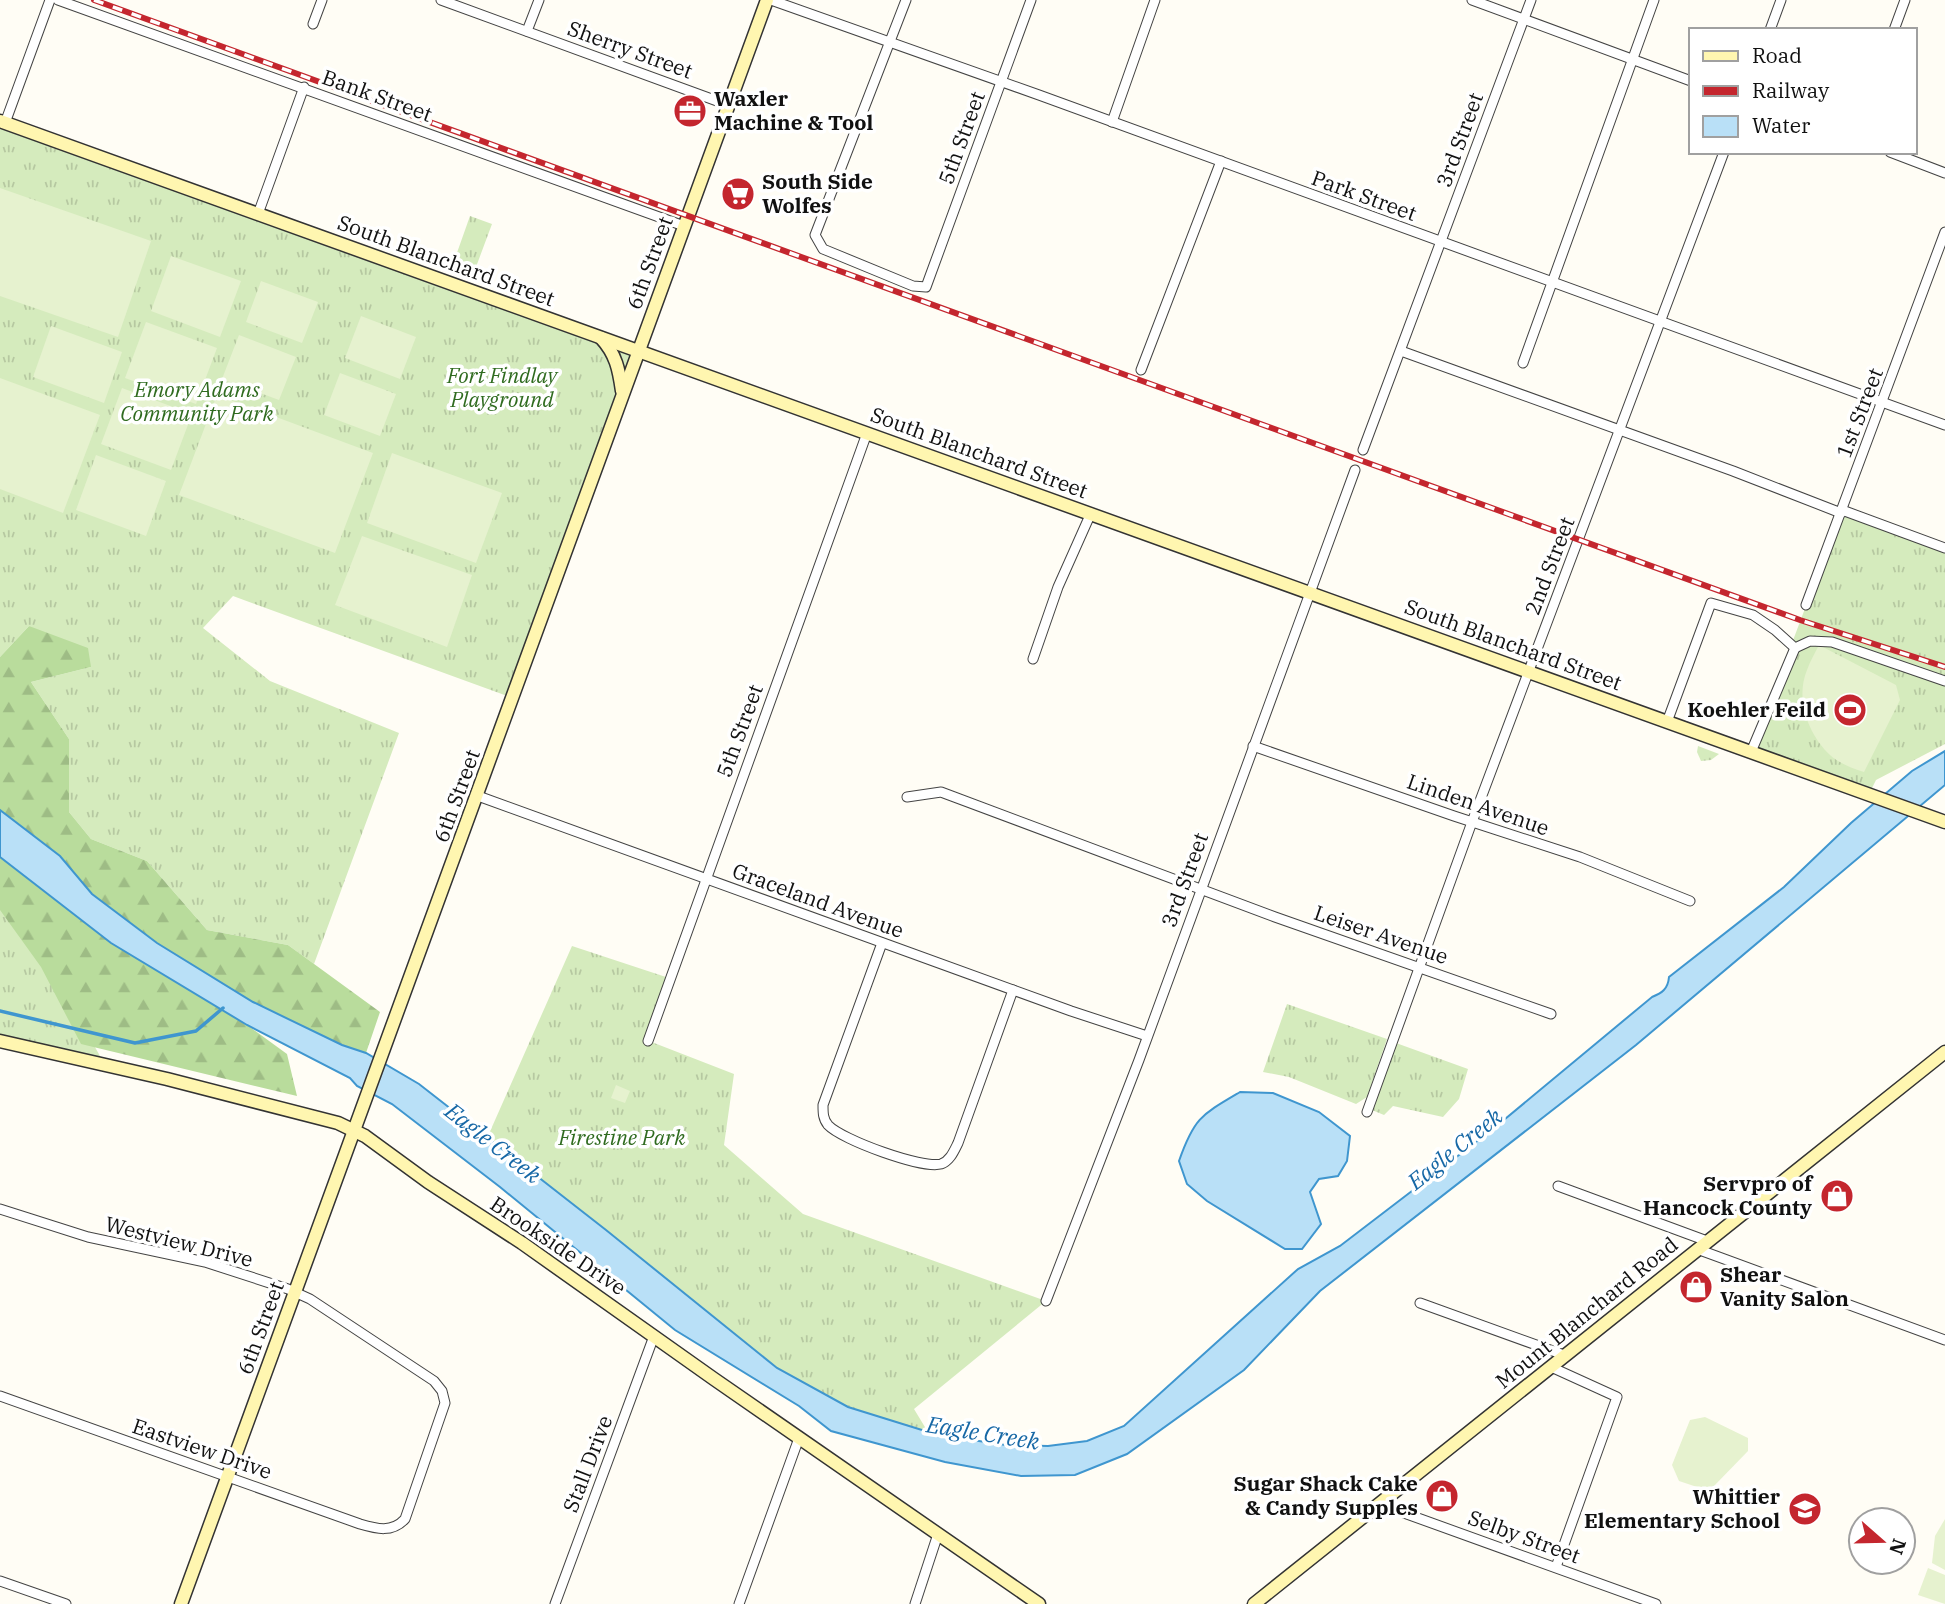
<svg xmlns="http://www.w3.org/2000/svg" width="1945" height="1604" font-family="'IBM Plex Serif',serif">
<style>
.grass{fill:url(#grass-tufts)}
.forest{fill:url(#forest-firs)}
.pitch{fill:#e6f2cf}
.water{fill:#b9e0f7;stroke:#3f96cf;stroke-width:2}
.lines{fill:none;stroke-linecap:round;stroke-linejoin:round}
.stream{stroke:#3f96cf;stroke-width:3.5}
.street-casing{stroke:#444;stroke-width:11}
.secondary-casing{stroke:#333;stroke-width:15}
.street{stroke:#fff;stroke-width:9}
.secondary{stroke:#fff6b0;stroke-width:12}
.rail-casing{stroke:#c4262e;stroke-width:6}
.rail{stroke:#fff;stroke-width:3.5;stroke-dasharray:10;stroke-linecap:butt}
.labels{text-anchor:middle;stroke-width:7;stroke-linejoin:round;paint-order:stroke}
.street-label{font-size:21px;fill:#111;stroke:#fff}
.poi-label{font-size:21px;font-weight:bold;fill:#111;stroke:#fff;text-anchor:end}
.park-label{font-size:21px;font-style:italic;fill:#2f6b1f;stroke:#fff}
.water-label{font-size:23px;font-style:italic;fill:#1768a6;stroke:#fff}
</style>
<defs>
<pattern id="grass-tufts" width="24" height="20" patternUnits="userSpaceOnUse" patternTransform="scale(1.75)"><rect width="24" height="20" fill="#d5ebbd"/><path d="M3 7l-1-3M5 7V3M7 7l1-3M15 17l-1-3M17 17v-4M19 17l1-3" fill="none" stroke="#b6c8a1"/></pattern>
<pattern id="forest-firs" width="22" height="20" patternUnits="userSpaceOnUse" patternTransform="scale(1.75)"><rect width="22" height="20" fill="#b9dc9c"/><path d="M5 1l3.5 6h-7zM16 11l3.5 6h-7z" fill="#9ebc85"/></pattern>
</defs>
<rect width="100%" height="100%" fill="#fffdf5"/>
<!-- grass -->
<g class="grass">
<path d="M0 122 638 350 513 698 233 596 203 628 270 681 399 733 314 964 288 945 207 930 147 861 91 839 69 812V739L31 682 91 667 29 626 0 657Z"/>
<path d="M470 216 492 224 476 267H472L466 275 436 264 440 260 453 264Z"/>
<path d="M1842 510 1945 548V744L1876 780 1869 794 1751 752Z"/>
<path d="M1698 746 1719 754 1711 760 1701 761 1697 752Z"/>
<path d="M0 877 105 1065 0 1041Z"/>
<path d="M572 946 672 979 649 1041 734 1074 724 1145 803 1214 1046 1301 914 1409 937 1447 825 1412 480 1154Z"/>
<path d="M1287 1004 1387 1039 1367 1097 1356 1104 1289 1077 1263 1072Z"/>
<path d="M1396 1043 1468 1069 1459 1099 1443 1117 1393 1106 1384 1115 1372 1110Z"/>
</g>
<!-- forest -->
<g class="forest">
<path d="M29 626 88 648 91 667 31 682 69 739V812L91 839 147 861 207 930 288 945 380 1012 366 1053 342 1045 253 1002 157 943 92 894 60 856 0 810V657Z"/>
<path d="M0 857 111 943 247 1025 287 1054 297 1096 81 1044 41 967 0 910Z"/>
</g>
<!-- pitch -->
<g class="pitch">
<path d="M0 188 151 241 118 337 0 296Z"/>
<path d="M171 256 241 281 220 337 151 311Z"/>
<path d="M261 281 318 302 302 343 246 322Z"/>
<path d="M361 316 416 337 400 379 345 358Z"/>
<path d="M146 322 217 348 196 404 125 378Z"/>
<path d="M51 326 122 352 104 403 33 377Z"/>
<path d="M239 335 296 357 279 400 222 379Z"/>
<path d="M340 373 396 394 380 436 324 415Z"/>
<path d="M0 378 100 415 63 513 0 489Z"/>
<path d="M122 388 192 414 171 470 101 444Z"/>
<path d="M217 395 373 453 335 553 179 495Z"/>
<path d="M392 453 502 493 476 563 367 523Z"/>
<path d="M96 455 166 481 146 536 76 510Z"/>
<path d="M362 536 472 575 447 647 335 605Z"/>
<path d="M1819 645 1896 685 1900 700 1864 772C1852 768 1840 764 1830 755 1808 734 1795 699 1807 670 1810 661 1815 653 1819 645Z"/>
<path d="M616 1085 630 1091 625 1103 611 1098Z"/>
<path d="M1705 1417 1748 1438V1451L1713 1487 1703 1489 1679 1481 1672 1465 1690 1420Z"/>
<path d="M1945 1519V1570L1932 1563 1935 1536Z"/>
<path d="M1928 1568 1945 1575V1604L1918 1595Z"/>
</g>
<!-- water -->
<g class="water">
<path d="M1945 751V785L1636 1045 1320 1291 1244 1370 1127 1454 1075 1475 1021 1476 945 1462 831 1431 799 1406 675 1330 500 1187 392 1104 357 1086 350 1078 247 1025 111 943 0 857V810L60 856 92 894 157 943 253 1002 342 1045 366 1053 419 1084 606 1230 777 1368 848 1407 938 1435 1006 1445 1048 1446 1087 1441 1124 1426 1298 1269 1340 1246 1493 1129 1652 997C1662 993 1668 989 1669 977L1784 887 1851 823 1912 771Z"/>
<path d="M1240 1092 1273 1093 1319 1112 1350 1136 1347 1161 1338 1176 1319 1179 1310 1192 1321 1224 1302 1249H1285L1207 1201 1187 1184 1179 1161C1194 1118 1201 1115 1240 1092Z"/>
</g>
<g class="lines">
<!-- stream -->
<path class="stream" d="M0 1011 135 1043 196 1031 223 1008"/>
<defs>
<g id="street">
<path d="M58 0 684 226"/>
<path d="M441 0 728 105"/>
<path d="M771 0 1039 95 1945 425"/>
<path d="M906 0 815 235 823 249 913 286 926 287 1031 0"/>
<path d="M1472 0 1691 81"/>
<path d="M313 24 322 0"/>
<path d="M1770 30 1781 0"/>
<path d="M1894 30 1905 0"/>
<path d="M527 31 539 0"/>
<path d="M1112 122 1155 0"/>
<path d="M5 123 50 0"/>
<path d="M1890 152 1945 173"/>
<path d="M258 214 304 87"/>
<path d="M1401 351 1733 471 1841 513"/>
<path d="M1523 363 1654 0"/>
<path d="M1141 370 1221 161"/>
<path d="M1363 450 1531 0"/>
<path d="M1842 510 1945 548"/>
<path d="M1806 605 1945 232"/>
<path d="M1033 659 1058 587 1091 513"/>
<path d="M1667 722 1711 603 1753 615 1775 630 1795 648 1810 641 1832 642 1945 681"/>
<path d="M1253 746 1454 816 1580 857 1690 901"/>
<path d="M1751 752 1795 648"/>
<path d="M478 796 1071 1011 1147 1036"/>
<path d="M907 797 941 792 1275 917 1551 1014"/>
<path d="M882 943 823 1105C823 1113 823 1119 828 1125 842 1140 922 1169 941 1164 950 1161 954 1151 958 1143L1013 990"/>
<path d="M648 1041 867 433"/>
<path d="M1367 1112 1472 822 1724 152"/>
<path d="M1558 1186 1707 1241"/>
<path d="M0 1209 88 1237 205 1262 288 1289 310 1299 434 1381 442 1391 445 1403 405 1519C392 1533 377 1529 360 1524L0 1396"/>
<path d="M1697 1249 1945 1340"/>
<path d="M1046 1301 1139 1060 1355 470"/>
<path d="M1420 1303 1564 1355"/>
<path d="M1551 1367 1617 1397 1556 1567"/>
<path d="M1379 1504 1656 1604"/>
<path d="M0 1581 66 1604"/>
<path d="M555 1604 654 1336"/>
<path d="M739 1604 799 1438"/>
<path d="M915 1604 938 1534"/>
</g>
<g id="secondary">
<path d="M0 121 1945 822"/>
<path d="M601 338C616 354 619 370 622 391"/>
<path d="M0 1041 167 1079 338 1123 365 1136 428 1182 522 1243 714 1379 1039 1604"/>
<path d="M181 1604 767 0"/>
<path d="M1254 1604 1945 1052"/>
</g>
</defs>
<!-- street casing -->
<use href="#street" class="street-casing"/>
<!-- secondary casing -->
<use href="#secondary" class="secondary-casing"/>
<!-- street -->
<use href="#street" class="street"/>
<!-- secondary -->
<use href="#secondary" class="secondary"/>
<defs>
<path id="rail" d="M94 0 1800 620 1945 667"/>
</defs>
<!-- rail casing -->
<use href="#rail" class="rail-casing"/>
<!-- rail -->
<use href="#rail" class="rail"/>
</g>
<!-- icons -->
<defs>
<symbol id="office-disc" viewBox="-11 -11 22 22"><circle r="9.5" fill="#c4262e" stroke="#fff"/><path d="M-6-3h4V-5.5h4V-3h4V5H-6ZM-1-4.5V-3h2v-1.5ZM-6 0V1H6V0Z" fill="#fff"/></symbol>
<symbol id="supermarket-disc" viewBox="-11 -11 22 22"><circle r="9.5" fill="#c4262e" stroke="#fff"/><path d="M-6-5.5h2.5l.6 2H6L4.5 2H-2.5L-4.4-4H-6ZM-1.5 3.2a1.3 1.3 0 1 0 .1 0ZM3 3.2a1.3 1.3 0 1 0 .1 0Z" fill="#fff"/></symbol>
<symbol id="stadium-disc" viewBox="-11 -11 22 22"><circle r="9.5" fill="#c4262e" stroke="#fff"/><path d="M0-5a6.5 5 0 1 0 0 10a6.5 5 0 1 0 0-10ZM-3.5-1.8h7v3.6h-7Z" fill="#fff"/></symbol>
<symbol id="shop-disc" viewBox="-11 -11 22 22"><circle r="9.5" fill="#c4262e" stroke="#fff"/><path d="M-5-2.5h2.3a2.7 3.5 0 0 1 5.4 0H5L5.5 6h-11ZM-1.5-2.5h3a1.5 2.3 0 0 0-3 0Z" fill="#fff"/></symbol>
<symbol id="school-disc" viewBox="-11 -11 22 22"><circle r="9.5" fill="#c4262e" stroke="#fff"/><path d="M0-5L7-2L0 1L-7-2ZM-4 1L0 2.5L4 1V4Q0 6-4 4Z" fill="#fff"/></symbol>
</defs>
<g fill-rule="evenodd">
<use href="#office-disc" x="671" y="92" width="38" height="38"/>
<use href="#supermarket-disc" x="719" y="175" width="38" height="38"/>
<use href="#stadium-disc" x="1831" y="691" width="38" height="38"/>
<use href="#shop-disc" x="1818" y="1177" width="38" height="38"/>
<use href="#shop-disc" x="1677" y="1268" width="38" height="38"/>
<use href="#shop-disc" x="1423" y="1477" width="38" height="38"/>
<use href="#school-disc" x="1786" y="1490" width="38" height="38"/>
</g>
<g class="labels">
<!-- street labels -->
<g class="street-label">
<text transform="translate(630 50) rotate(20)" y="7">Sherry Street</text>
<text transform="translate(377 96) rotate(20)" y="7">Bank Street</text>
<text transform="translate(962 138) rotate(-70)" y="7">5th Street</text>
<text transform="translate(1460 140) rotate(-70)" y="7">3rd Street</text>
<text transform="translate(1364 196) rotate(20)" y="7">Park Street</text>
<text transform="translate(446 261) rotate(20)" y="7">South Blanchard Street</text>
<text transform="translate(650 263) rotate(-70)" y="7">6th Street</text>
<text transform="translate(1860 413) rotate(-69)" y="7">1st Street</text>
<text transform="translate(979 453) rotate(20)" y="7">South Blanchard Street</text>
<text transform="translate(1550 566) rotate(-69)" y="7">2nd Street</text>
<text transform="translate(1513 645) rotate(20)" y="7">South Blanchard Street</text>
<text transform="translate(740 731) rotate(-70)" y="7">5th Street</text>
<text transform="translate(457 796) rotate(-70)" y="7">6th Street</text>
<text transform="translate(1478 805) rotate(19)" y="7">Linden Avenue</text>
<text transform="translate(1185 880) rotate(-70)" y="7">3rd Street</text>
<text transform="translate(818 901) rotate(20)" y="7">Graceland Avenue</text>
<text transform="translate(1381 935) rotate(19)" y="7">Leiser Avenue</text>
<text transform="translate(179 1242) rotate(14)" y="7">Westview Drive</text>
<text transform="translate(558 1246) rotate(34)" y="7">Brookside Drive</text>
<text transform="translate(1587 1313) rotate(-39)" y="7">Mount Blanchard Road</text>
<text transform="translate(261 1328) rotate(-70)" y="7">6th Street</text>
<text transform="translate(202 1449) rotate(19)" y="7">Eastview Drive</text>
<text transform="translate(588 1464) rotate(-69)" y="7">Stall Drive</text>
<text transform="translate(1524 1537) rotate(20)" y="7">Selby Street</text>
</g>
<!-- poi labels -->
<g class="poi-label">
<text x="714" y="106" text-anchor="start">Waxler<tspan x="714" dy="24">Machine &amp; Tool</tspan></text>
<text x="762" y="189" text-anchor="start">South Side<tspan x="762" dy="24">Wolfes</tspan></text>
<text x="1826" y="717">Koehler Feild</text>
<text x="1812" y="1191">Servpro of<tspan x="1812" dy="24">Hancock County</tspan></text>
<text x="1720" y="1282" text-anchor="start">Shear<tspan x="1720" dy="24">Vanity Salon</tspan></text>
<text x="1418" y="1491">Sugar Shack Cake<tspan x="1418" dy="24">&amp; Candy Supples</tspan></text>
<text x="1780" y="1504">Whittier<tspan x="1780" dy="24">Elementary School</tspan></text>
</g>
<!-- park labels -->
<g class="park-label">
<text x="502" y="383">Fort Findlay<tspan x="502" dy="24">Playground</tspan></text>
<text x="197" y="397">Emory Adams<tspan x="197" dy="24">Community Park</tspan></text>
<text x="622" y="1145">Firestine Park</text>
</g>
<!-- water labels -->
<g class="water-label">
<text transform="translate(493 1143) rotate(38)" y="8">Eagle Creek</text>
<text transform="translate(1455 1149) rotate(-39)" y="8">Eagle Creek</text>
<text transform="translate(983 1433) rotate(9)" y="8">Eagle Creek</text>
</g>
</g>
<!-- legend -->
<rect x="1689" y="28" width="228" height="126" fill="#ffffff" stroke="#a0a0a0" stroke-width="2"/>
<rect x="1703" y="51" width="35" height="10" fill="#fff6b0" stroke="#a0a0a0" stroke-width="2"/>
<text x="1752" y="63" font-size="21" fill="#111111">Road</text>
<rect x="1703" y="86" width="35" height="10" fill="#c4262e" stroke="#a0a0a0" stroke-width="2"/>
<text x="1752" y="98" font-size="21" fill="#111111">Railway</text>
<rect x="1703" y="116" width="35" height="21" fill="#b9e0f7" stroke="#a0a0a0" stroke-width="2"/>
<text x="1752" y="133" font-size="21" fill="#111111">Water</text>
<!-- north arrow -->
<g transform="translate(1882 1541) rotate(110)"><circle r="33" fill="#ffffff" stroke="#a0a0a0" stroke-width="2"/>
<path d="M0-5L12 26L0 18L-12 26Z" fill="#c4262e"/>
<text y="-10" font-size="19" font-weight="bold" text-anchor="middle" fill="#111111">N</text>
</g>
</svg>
